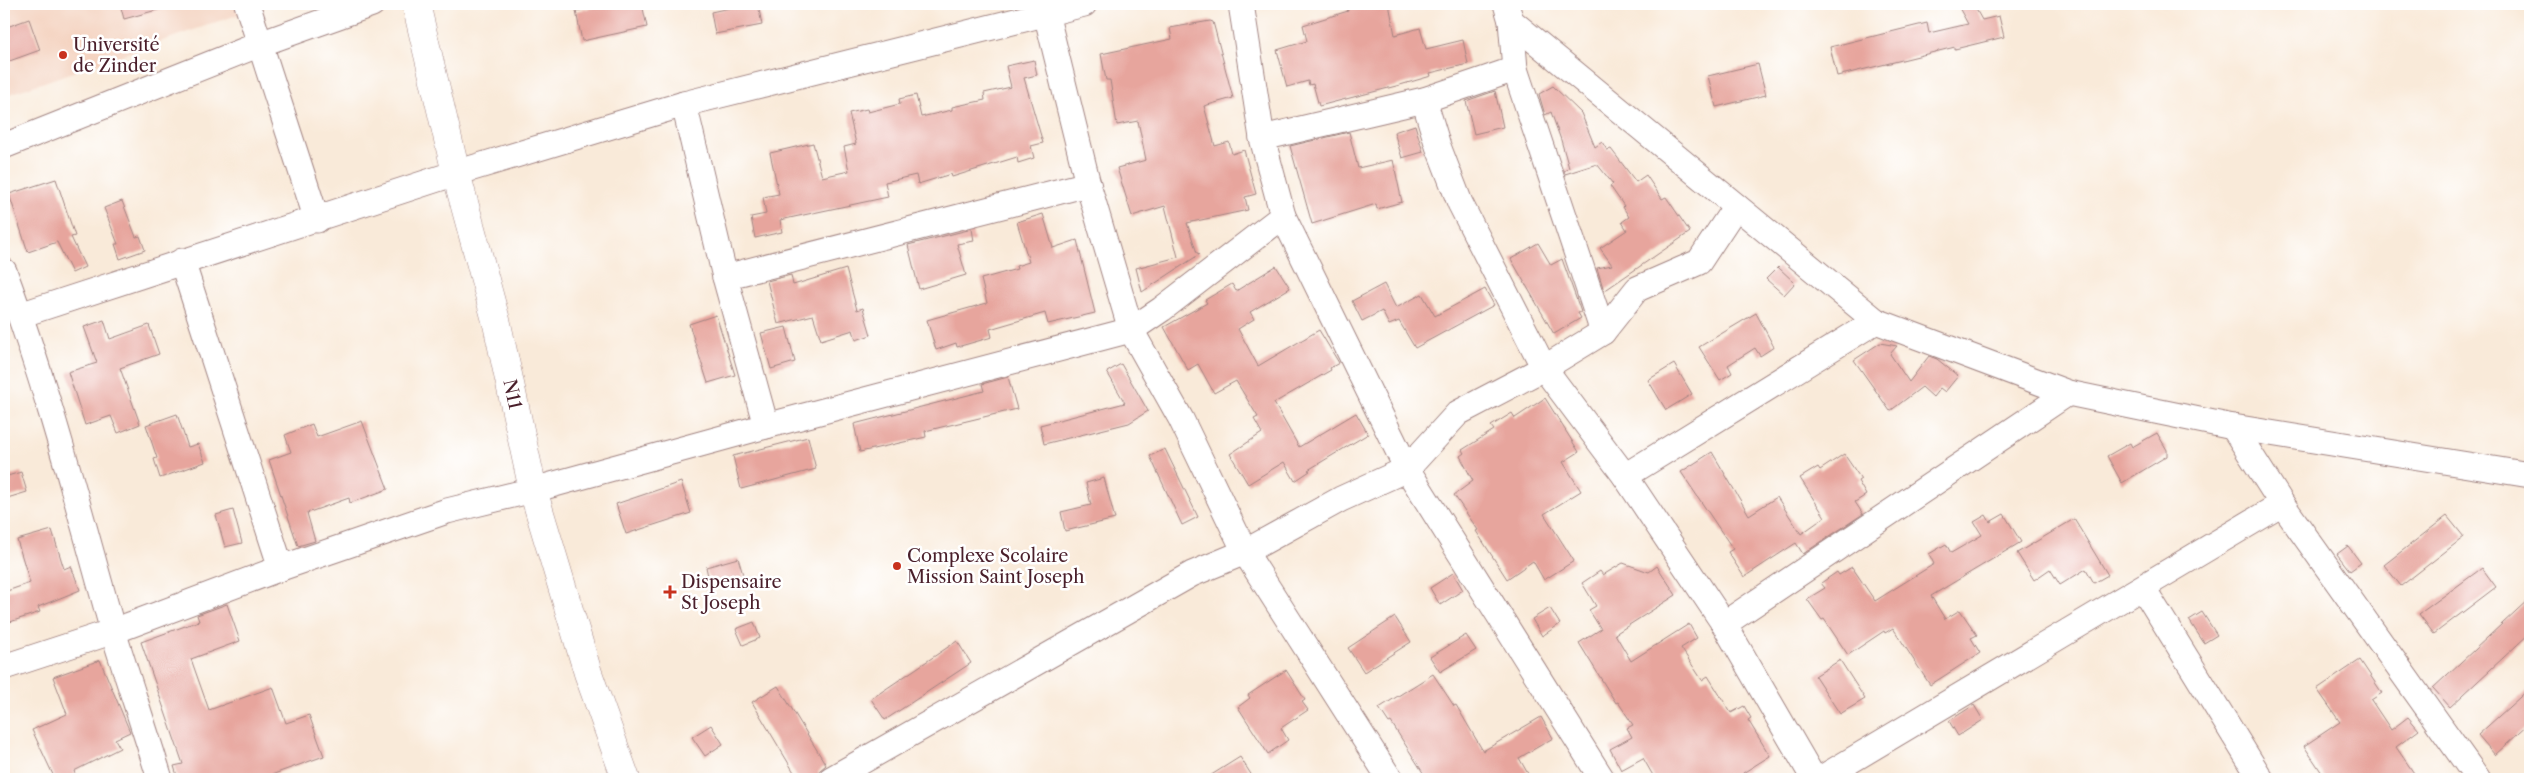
<svg xmlns="http://www.w3.org/2000/svg" width="2534" height="783" font-family="'Libre Caslon Text',serif">
<style>
.built{fill:#f4d3c0}
.building{fill:#e7a59d}
.lines{fill:none;stroke-linecap:round;stroke-linejoin:round}
.minor-casing{stroke:#a28482;stroke-width:27}
.major-casing{stroke:#a28482;stroke-width:29}
.minor{stroke:#fff;stroke-width:25}
.major{stroke:#fff;stroke-width:28}
.poi-dot{fill:#c8321e;stroke:#fff;stroke-width:2}
.labels{text-anchor:middle;stroke-width:5;stroke-linejoin:round;paint-order:stroke}
.poi-label{font-size:18px;fill:#4a1f2b;stroke:#fff;text-anchor:start}
.street-label{font-size:18px;fill:#4a1f2b;stroke:#fff}
</style>
<rect width="100%" height="100%" fill="#fff"/>
<filter id="ink" filterUnits="userSpaceOnUse"><feTurbulence type="fractalNoise" baseFrequency=".02" numOctaves="2"/><feDisplacementMap in="SourceGraphic" scale="10" xChannelSelector="R" yChannelSelector="G"/><feConvolveMatrix kernelMatrix="1 2 1 2 8 2 1 2 1" color-interpolation-filters="sRGB"/></filter>
<filter id="wash" filterUnits="userSpaceOnUse"><feTurbulence type="fractalNoise" baseFrequency=".0096" numOctaves="4" result="noise"/><feDisplacementMap in="SourceGraphic" scale="20" xChannelSelector="R" yChannelSelector="G"/><feGaussianBlur stdDeviation="1.12" result="paint"/><feColorMatrix in="noise" values="0 0 0 0 0 0 0 0 0 0 0 0 0 0 0 0 0 1.4 0 .05"/><feComposite in="paint" operator="in"/></filter>
<g filter="url(#wash)">
<rect width="100%" height="100%" fill="#f9ead9"/>
<!-- built -->
<path class="built" d="M4 4H237L240 14 4 96Z"/>
<g id="blocks">
<!-- building -->
<g class="building">
<path d="M120 4H163L164 8 124 19Z"/>
<path d="M609 4H642L647 27 582 41 576 11Z"/>
<path d="M748 4H758L762 25 715 34 711 12Z"/>
<path d="M1346 4H1389L1395 35 1420 28 1426 49 1463 40 1468 64 1430 73 1431 76 1400 85 1319 106 1313 84 1309 85 1308 81 1287 87 1277 50 1307 41 1303 25 1348 11Z"/>
<path d="M1957 4H1973L1982 20 1999 16 2004 37 1955 49V47L1837 76 1830 47 1927 23 1929 33 1968 24Z"/>
<path d="M29 19 40 50 4 63V28Z"/>
<path d="M1210 21 1213 22 1233 98 1204 106 1215 146 1229 142 1232 154 1244 150 1256 194 1245 197 1248 210 1187 223 1197 253 1200 254 1142 292 1136 268 1178 257 1165 206 1132 216 1117 168 1146 160 1138 121 1117 125 1110 80H1106L1101 54 1172 39 1170 28Z"/>
<path d="M1034 60 1037 75 1024 78 1043 143 1031 146 1034 158 1018 163 1017 157 952 177 951 174 918 184 916 175 885 182 888 197 780 220 782 232 755 238 751 217 766 214 763 197 779 194 770 153 813 143 822 177 849 171 844 147 856 144 849 113 867 109 868 112 900 104 899 99 916 95 921 117 952 110V107L985 100 984 93 1011 87 1006 66Z"/>
<path d="M1758 64 1766 95 1716 107 1708 76Z"/>
<path d="M1553 86 1581 113 1595 147 1602 142 1607 150 1611 149 1636 182 1646 175 1662 199 1666 197 1690 232 1604 291 1597 268 1612 265 1600 248 1627 230 1622 222 1629 217 1623 207 1624 206 1610 186 1613 184 1597 164 1565 174 1564 171 1569 168 1561 140 1551 112 1545 115 1539 94Z"/>
<path d="M1495 91 1503 127 1474 134 1466 101Z"/>
<path d="M1415 125 1423 152 1402 158 1394 132Z"/>
<path d="M1349 132 1358 168 1393 160 1402 202 1377 209 1376 204 1312 224 1290 146Z"/>
<path d="M56 179 75 236 71 237 85 267 72 273 57 242 28 252 9 194Z"/>
<path d="M122 201 136 237 140 236 145 250 120 259 115 244H118L104 208Z"/>
<path d="M1043 214 1053 248 1077 240 1095 313 1048 324 1045 313 990 329 992 337 957 347 956 343 936 350 927 320 987 303 981 279 1017 269 1016 266 1029 262 1017 222Z"/>
<path d="M972 229 974 241 957 244 966 275 919 289 908 245Z"/>
<path d="M1538 243 1551 265 1562 259 1581 312 1578 313 1581 318 1554 334 1511 259Z"/>
<path d="M1276 266 1290 288 1250 312 1254 319 1238 329 1258 366 1319 330 1339 363 1330 368 1331 370 1274 403 1299 447 1356 413 1368 434 1308 470 1310 471 1295 481 1284 462 1248 484 1230 454 1262 433 1254 419 1258 417 1236 381 1214 393 1198 364 1188 370 1164 327 1207 303 1205 300 1232 284 1236 291Z"/>
<path d="M1778 267 1795 283 1784 295 1766 279Z"/>
<path d="M846 269 857 310 863 308 871 335 856 340 853 330 821 340 813 315 778 324 767 281 791 275 793 285Z"/>
<path d="M1384 284 1396 308 1422 294 1435 316 1485 289 1494 305 1415 348 1399 321 1389 325 1382 311 1362 321 1352 301Z"/>
<path d="M1756 313 1774 347 1760 356 1755 348 1728 365 1732 373 1720 380 1699 347Z"/>
<path d="M716 315 735 375 708 383 689 324Z"/>
<path d="M104 320 110 339 149 325 159 354 120 368 140 424 118 433 111 416 85 425 68 372 97 363 84 327Z"/>
<path d="M786 327 795 362 771 369 761 333Z"/>
<path d="M1880 343 1897 346 1890 354 1909 382 1929 356 1937 359 1958 376 1945 392 1940 388 1933 397 1922 387 1890 411 1854 360Z"/>
<path d="M1121 364 1148 411 1129 423 1044 444 1040 425 1125 403 1107 372Z"/>
<path d="M1674 364 1692 394 1666 410 1648 380Z"/>
<path d="M1008 377 1017 409 925 431 926 437 860 452 854 424 984 391 982 384Z"/>
<path d="M1545 398 1579 452 1563 462 1581 491 1544 514 1574 561 1544 580 1533 561 1507 579 1476 531 1478 530 1454 495 1473 481 1460 456 1464 453 1462 450 1494 430 1491 426 1512 413 1515 418Z"/>
<path d="M177 414 188 447 198 444 205 462 160 478 154 459 157 458 146 425Z"/>
<path d="M362 421 388 489 350 503 349 498 307 513 315 541 298 546 269 460 291 452 285 435 312 424 317 437Z"/>
<path d="M2157 433 2167 450V456L2122 483 2107 456 2130 443 2132 447Z"/>
<path d="M808 437 816 469 741 489 733 456Z"/>
<path d="M1165 449 1198 517 1182 525 1150 456Z"/>
<path d="M1712 452 1749 515 1777 497 1801 534 1825 517 1800 478 1818 467 1820 470 1844 454 1861 479 1858 481 1866 495 1855 502 1863 514 1803 554 1796 543 1744 577 1728 552 1733 549 1681 472Z"/>
<path d="M21 472 27 492 4 499V477Z"/>
<path d="M1104 478 1115 519 1065 531 1061 512 1091 505 1086 483Z"/>
<path d="M681 482 691 513 626 534 616 504Z"/>
<path d="M233 510 242 543 225 547 216 515Z"/>
<path d="M2004 514 2021 542 1931 596 1945 619 1960 610 1977 635 1971 638 1980 653 1930 685 1893 628 1885 633 1884 631 1848 655 1824 619 1822 620 1807 599 1825 588 1821 583 1837 572 1839 575 1852 567 1875 601 1934 564 1929 554 1946 544 1951 553 1982 535 1974 522 1986 515 1990 522Z"/>
<path d="M2447 516 2464 537 2401 586 2384 565Z"/>
<path d="M2074 519 2108 575 2094 583 2086 569 2060 585 2050 569 2034 580 2017 553Z"/>
<path d="M52 530 64 569 71 566 80 590 38 607 40 612 4 624V592L30 583 17 540Z"/>
<path d="M2348 546 2361 563 2350 571 2337 554Z"/>
<path d="M738 558 744 578 710 585 706 567Z"/>
<path d="M1623 563 1649 572 1657 566 1676 595 1615 634 1631 661 1689 624 1697 638 1681 648 1702 680 1708 676 1731 713 1744 706 1751 718 1748 720 1770 756 1743 773 1747 779H1655L1643 758 1621 770 1610 749 1632 737 1627 728 1633 725 1618 702 1616 703 1579 643 1601 629 1589 610 1596 606 1582 583 1600 571 1603 575Z"/>
<path d="M2482 568 2496 587 2434 634 2419 614Z"/>
<path d="M1453 573 1463 590 1440 605 1430 588Z"/>
<path d="M2530 598V633L2450 707 2433 688Z"/>
<path d="M227 604 240 641 191 659 209 710 273 687 286 723 309 715 324 756 260 779H178L174 766 183 764 141 642 199 621 197 615Z"/>
<path d="M1550 608 1560 624 1542 636 1532 619Z"/>
<path d="M2202 612 2217 635 2204 643 2189 620Z"/>
<path d="M1395 617 1411 642 1364 672 1348 648Z"/>
<path d="M754 622 760 638 743 645 736 629Z"/>
<path d="M1466 635 1476 650 1440 672 1430 657Z"/>
<path d="M957 641 971 663 885 720 871 699Z"/>
<path d="M100 660 130 732 115 739 120 748 74 771 77 779H55L32 730 67 714 53 677Z"/>
<path d="M1840 660 1865 699 1840 714 1815 676Z"/>
<path d="M2360 660 2382 693 2371 700 2391 730 2408 717 2419 730 2396 747 2418 779H2326L2304 746 2340 722 2317 689Z"/>
<path d="M1286 670 1305 700 1302 702 1308 710 1281 728 1288 740 1268 754 1238 707 1250 698 1248 695Z"/>
<path d="M1433 674 1454 706 1456 705 1483 751 1541 717 1553 738 1519 758 1531 779H1427L1391 722 1389 723 1379 708Z"/>
<path d="M778 686 826 765 819 771 817 779H798L752 702Z"/>
<path d="M2530 688V723L2495 755 2478 735Z"/>
<path d="M1974 705 1983 720 1958 736 1949 721Z"/>
<path d="M711 725 723 744 705 756 692 737Z"/>
<path d="M1240 757 1254 779H1205Z"/>
</g>
</g>
</g>
<g filter="url(#ink)">
<use href="#blocks" fill-opacity="0" stroke="#a28482" stroke-width="1"/>
<g class="lines">
<defs>
<g id="minor">
<path d="M247 4 317 220"/>
<path d="M1506 4 1511 21 1515 69 1603 332"/>
<path d="M1046 13 1088 184"/>
<path d="M1511 21 1876 321 2068 393 2233 427 2530 475"/>
<path d="M1424 100 1438 146 1460 203 1544 368 1625 476 1724 624 1814 779"/>
<path d="M684 104 725 277 766 426"/>
<path d="M1262 138 1424 100 1515 69"/>
<path d="M4 146 260 44 372 4"/>
<path d="M1283 216 1407 469 1602 779"/>
<path d="M182 261 281 568"/>
<path d="M4 271C48 389 79 510 113 631 128 680 145 730 160 779"/>
<path d="M725 277 1088 184 1131 330 1181 419 1245 552 1390 779"/>
<path d="M20 315 456 173 684 104 1084 4"/>
<path d="M2233 427 2282 504 2478 779"/>
<path d="M1625 476 1876 321"/>
<path d="M2143 588 2261 779"/>
<path d="M1724 624 2068 393"/>
<path d="M4 667 114 631 281 568 447 511 533 490 766 426 1131 330 1162 309 1283 216 1262 138 1241 4"/>
<path d="M831 779 1192 574 1245 552 1341 499 1407 469 1458 413 1544 368 1603 332 1637 289 1699 262 1736 206"/>
<path d="M1820 779 2282 504"/>
</g>
<g id="major">
<path id="s1" d="M416 4 456 173 497 324 533 490 588 673 626 779"/>
</g>
</defs>
<!-- minor casing -->
<use href="#minor" class="minor-casing"/>
<!-- major casing -->
<use href="#major" class="major-casing"/>
<!-- minor -->
<use href="#minor" class="minor"/>
<!-- major -->
<use href="#major" class="major"/>
</g>
</g>
<!-- markers -->
<g class="poi-dot">
<circle cx="63" cy="55" r="5"/>
<circle cx="897" cy="566" r="5"/>
<path d="M667.5 584.5h5v5h5v5h-5v5h-5v-5h-5v-5h5z"/>
</g>
<g class="labels">
<!-- poi labels -->
<g class="poi-label">
<text x="73" y="51">Université<tspan x="73" dy="21">de Zinder</tspan></text>
<text x="907" y="562">Complexe Scolaire<tspan x="907" dy="21">Mission Saint Joseph</tspan></text>
<text x="681" y="588">Dispensaire<tspan x="681" dy="21">St Joseph</tspan></text>
</g>
<!-- street labels -->
<g class="street-label">
<text dy="6" stroke="none"><textPath href="#s1" startOffset="402">N11</textPath></text>
</g>
</g>
<!-- margin -->
<rect width="2534" height="783" fill="none" stroke="#fff" stroke-width="20"/>
</svg>
